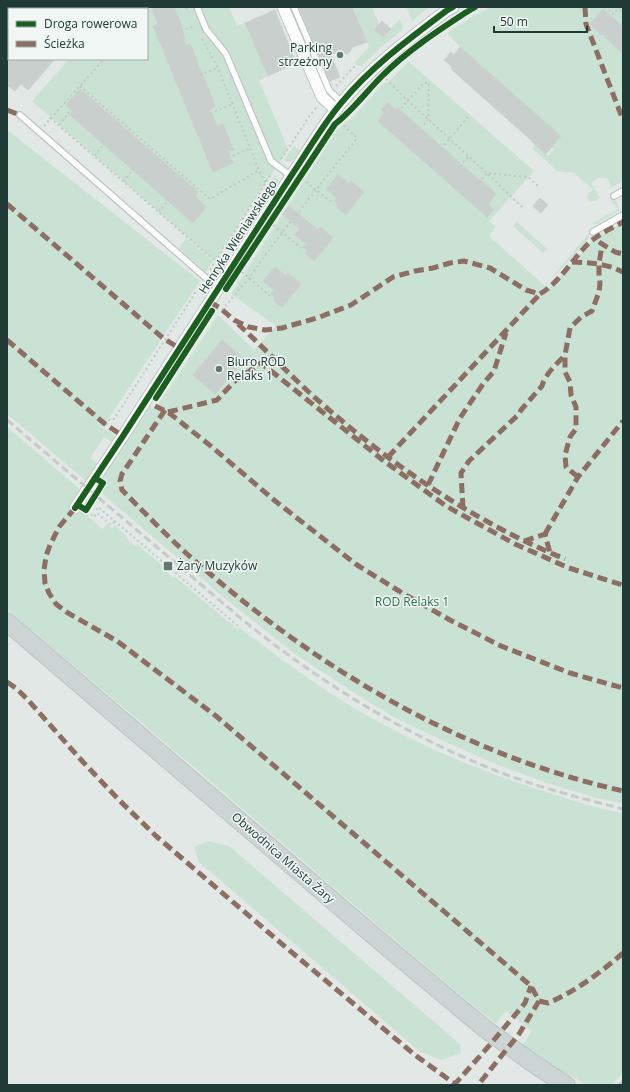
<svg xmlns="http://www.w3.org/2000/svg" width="630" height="1092" font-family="'Open Sans',sans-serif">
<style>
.green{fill:#cae2d3}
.building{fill:#c9cfcd;stroke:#cbd1ce}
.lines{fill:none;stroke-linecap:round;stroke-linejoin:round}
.service-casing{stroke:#bfc5c3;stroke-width:8}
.minor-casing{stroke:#bfc5c3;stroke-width:13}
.primary-casing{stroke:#bbc5c2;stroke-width:19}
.path{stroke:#bfc8c6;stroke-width:2;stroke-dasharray:2 3;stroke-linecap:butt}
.service{stroke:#fbfcfb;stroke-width:5.5}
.minor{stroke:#fbfcfb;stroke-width:11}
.primary{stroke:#ccd5d3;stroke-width:17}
.rail{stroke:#c6cac9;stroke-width:3;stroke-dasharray:8 4;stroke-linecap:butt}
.quiet{stroke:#8d6e63;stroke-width:5;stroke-dasharray:10 5;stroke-linecap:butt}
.cycleway-casing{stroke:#f0f7f4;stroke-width:8}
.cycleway{stroke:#1b5e20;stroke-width:6}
.poi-dot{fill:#647873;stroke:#f0f7f4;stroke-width:1.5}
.labels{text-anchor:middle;stroke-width:3;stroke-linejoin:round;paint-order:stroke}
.poi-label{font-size:12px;fill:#203b36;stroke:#f0f7f4;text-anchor:start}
.street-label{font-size:12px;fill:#203b36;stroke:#f0f7f4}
.park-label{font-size:12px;fill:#29734a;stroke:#f0f7f4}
</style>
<rect width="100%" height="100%" fill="#e2e8e5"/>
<!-- green -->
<g class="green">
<path d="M114 7H229L237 26 245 23 268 76 259 80 288 149 215 261 32 101 69 59H147V9H112Z"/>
<path d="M353 7H372L379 24 375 30 383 37 400 19 403 26 402 30 381 47 362 66H360L354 63 369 47Z"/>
<path d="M408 7H429L412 21 407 8Z"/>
<path d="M491 7H623V181L611 188 607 178H598L591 183 600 198 595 201H591L586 197 593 189 574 173 557 171 532 148 535 145 548 156 554 149 552 147 561 136 460 47 447 33 472 17Z"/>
<path d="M395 56 402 57 375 82 374 75Z"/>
<path d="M409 62 534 171 489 221 496 227 489 236 545 286 589 233V238L566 264 545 285 548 289 591 242 599 236 623 222V804L593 797 544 782 493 763 435 737 392 716 367 701 295 654 227 600 101 493 108 483 102 478 148 407 152 406 157 410 158 405 218 315 254 350 276 326 231 294 337 130 354 116 384 83H387Z"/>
<path d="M7 130 200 281 105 424 101 427 105 430V429L114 434 115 437 112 442 104 437 90 458 98 464 86 481 7 414Z"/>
<path d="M294 146 301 151C297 158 291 164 284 160Z"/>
<path d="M275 175C282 183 277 187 272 195L265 190Z"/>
<path d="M610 200 616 201 620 210 595 225 593 223 618 209Z"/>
<path d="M517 222 547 249 543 253 513 226Z"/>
<path d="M186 238 213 261 206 272 179 248Z"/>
<path d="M221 258 229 263C224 270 220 277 211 273Z"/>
<path d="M7 427 81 490 71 505 87 515 102 529 107 524 112 528 115 525 127 536 126 538 135 546 137 544 165 568 164 570 173 578 174 576 236 628 237 629 239 627C278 657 318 687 361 712 420 746 484 773 550 793 574 801 598 809 623 813V1073L611 1085H587L555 1067 523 1045 532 1031 506 1011 496 1024C401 947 309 866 216 786 147 727 76 668 7 609Z"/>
<path d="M208 841 229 846 460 1044 461 1053 441 1060 419 1051 199 862 194 847Z"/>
</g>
<!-- building -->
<g class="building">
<path d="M158 7H174L181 23 186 46 190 44 214 103 215 107 210 109 217 126 223 124 234 150 228 151 233 163 213 172 153 26 158 24 152 9Z"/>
<path d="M299 7H352L367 42 353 47 348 54 330 53 340 77 330 81Z"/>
<path d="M603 9 623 27V54L602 34 601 35 590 24Z"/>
<path d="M275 10 296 63 268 76 245 23Z"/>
<path d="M382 21 391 29 383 37 374 30Z"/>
<path d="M460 47 561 136 546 154 532 142V141L451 69 452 67 444 60 451 52 454 55Z"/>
<path d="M7 59H55L28 90 21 84 15 91 7 85Z"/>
<path d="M80 89 198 192 195 196 206 207 193 223 70 115 73 111 66 105Z"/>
<path d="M388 102 396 110 398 108 479 180 480 179 496 194 488 204 494 210 487 217 378 121 384 113 381 110Z"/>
<path d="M338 175 349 184 351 181 364 192 354 204H355L346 215 337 207 338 205 334 201 337 198 326 189Z"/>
<path d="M540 198 548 205 541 213 533 206Z"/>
<path d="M289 206 318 230 320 227 333 238 314 261 305 253 308 251 303 247 306 244 295 235 300 229 282 214Z"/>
<path d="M275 267 286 276 288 273 301 284 282 307 273 300 275 297 271 294 274 290 263 281Z"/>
<path d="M222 340 244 359 215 394 193 375Z"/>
</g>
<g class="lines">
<defs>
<g id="service">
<path d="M197 7 206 29 226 54 271 161 291 176"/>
<path d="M294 7 329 90 341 102"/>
<path d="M20 115 206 278 220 286"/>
<path d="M614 196 623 191"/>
<path d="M593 232 623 215"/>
</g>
<g id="minor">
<path d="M283 7 322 97 336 110"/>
<path d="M75 508 123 436 291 176C308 151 323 124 342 102 372 66 409 39 446 11L453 7"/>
</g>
<path id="primary" d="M7 622 381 942 484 1028 537 1066 566 1085"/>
</defs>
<!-- service casing -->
<use href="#service" class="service-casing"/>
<!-- minor casing -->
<use href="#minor" class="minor-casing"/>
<!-- primary casing -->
<use href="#primary" class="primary-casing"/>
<!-- path -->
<g class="path">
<path d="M186 7 188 12"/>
<path d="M604 7 613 14 618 9"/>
<path d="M620 7 618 9 623 13"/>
<path d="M147 11 151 7"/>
<path d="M181 31 195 26"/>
<path d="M202 39 218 68 259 170 266 184"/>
<path d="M200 75 218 68"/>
<path d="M386 79 408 101 487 173 522 207"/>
<path d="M80 86 210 199 259 170"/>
<path d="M336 86 355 66"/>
<path d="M401 108 424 83H429L428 119 423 126"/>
<path d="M215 111 233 104"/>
<path d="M50 118 215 261"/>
<path d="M59 125 69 112"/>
<path d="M44 126 104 59"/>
<path d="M444 145 468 117"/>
<path d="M95 156 104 143"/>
<path d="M233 156 250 148"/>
<path d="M281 159 311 114 317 107"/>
<path d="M463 162 469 156"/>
<path d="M302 179 332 202"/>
<path d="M482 179 487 173 528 177 539 187"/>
<path d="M124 182 133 169"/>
<path d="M159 212 169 199"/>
<path d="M273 225 301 248"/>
<path d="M210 270 272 173"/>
<path d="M242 272 270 296"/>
<path d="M222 310 249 278 271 247 357 138 342 124"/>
<path d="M106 425 110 419H114L201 284"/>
<path d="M96 510 98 507 238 626 236 628"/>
<path d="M87 511 94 517 97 513 111 525 115 521"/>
</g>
<!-- service -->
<use href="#service" class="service"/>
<!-- minor -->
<use href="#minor" class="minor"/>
<!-- primary -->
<use href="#primary" class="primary"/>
<!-- rail -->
<g class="rail">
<path d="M7 420 244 621C325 686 410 738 507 775 545 789 584 799 623 809"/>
<path d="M619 1085 623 1081"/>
</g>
<!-- quiet -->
<g class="quiet">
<path d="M585 7 586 24 623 120"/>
<path d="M7 110 20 115"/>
<path d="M7 204 163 338 179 348"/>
<path d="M599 242 615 252 623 254"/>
<path d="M572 262C591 263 605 263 623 272"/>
<path d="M210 302 220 308 234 320 249 327 265 330 282 328 317 318 351 305 393 277 415 271 433 268 450 263 464 261 490 268 526 290 540 294C561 281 573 258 590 242 599 234 612 228 623 222"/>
<path d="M238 324C263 347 287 372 312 395 387 462 472 521 565 559"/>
<path d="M7 340 105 424 123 436"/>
<path d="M155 406 168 412 212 447 274 500 357 565 404 594 450 620 501 646 570 673 623 688"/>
<path d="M165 410 122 474 120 481 122 490C143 511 164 533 186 553 313 666 456 753 623 791"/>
<path d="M168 412 217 400 235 381 261 363 384 461 446 506 515 544 569 568 623 585"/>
<path d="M388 457 540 294"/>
<path d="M578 477 566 467 565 455 570 437 576 429V407L571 395 570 382 565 372V355L570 328 581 317 592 311 599 292 600 283 599 274V264L602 245"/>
<path d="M428 485 460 418 483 384 494 371 506 333"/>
<path d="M75 508 59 527 50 545 46 556 44 570 45 583 49 593 56 604 68 613 117 641 216 716 531 986 539 1001 519 1034 478 1085"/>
<path d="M463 508 461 473 469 461 519 414 521 410 542 386C545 374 557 364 565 355"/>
<path d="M545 534 578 477 623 421"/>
<path d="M524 541 545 534 550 553"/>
<path d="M7 682 16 688 28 700 83 762 119 800 156 836 289 950 415 1055 455 1084"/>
<path d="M539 1001 548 1003C576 991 600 973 623 953"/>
<path d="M457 1085 455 1084 488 1047 525 1003 531 986"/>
</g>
<defs>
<g id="cycleway">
<path d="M226 289 335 124C353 110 366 92 382 76 407 51 436 32 465 13L475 7"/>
<path d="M156 398 212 311"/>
<path d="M78 505 86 510 103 483 95 478"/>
<path d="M75 508 123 436 291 176C308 151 323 124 342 102 372 66 409 39 446 11L453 7"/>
</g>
</defs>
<!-- cycleway casing -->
<use href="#cycleway" class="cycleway-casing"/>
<!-- cycleway -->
<use href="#cycleway" class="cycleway"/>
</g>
<!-- markers -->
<g class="poi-dot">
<circle cx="340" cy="55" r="4"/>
<circle cx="219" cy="369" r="4"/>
<rect x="163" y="561" width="10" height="10" rx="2"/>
</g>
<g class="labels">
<!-- poi labels -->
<g class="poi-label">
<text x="332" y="52" text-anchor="end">Parking<tspan x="332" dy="14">strzeżony</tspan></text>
<text x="227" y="366">Biuro ROD<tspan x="227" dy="14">Relaks 1</tspan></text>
<text x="177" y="570">Żary Muzyków</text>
</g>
<!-- street labels -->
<g class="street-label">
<text transform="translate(238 237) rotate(-57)" y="4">Henryka Wieniawskiego</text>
<text transform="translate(283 858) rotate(41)" y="4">Obwodnica Miasta Żary</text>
</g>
<!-- park labels -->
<g class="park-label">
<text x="412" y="606">ROD Relaks 1</text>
</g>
</g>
<!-- border -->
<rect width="630" height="1092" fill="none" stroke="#203b36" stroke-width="16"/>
<!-- legend -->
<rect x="8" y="8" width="140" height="52" fill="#f0f7f4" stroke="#9daca8"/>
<rect x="16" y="21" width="20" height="6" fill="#1b5e20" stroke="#9daca8"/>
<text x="44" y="28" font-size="12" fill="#203b36">Droga rowerowa</text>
<rect x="16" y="41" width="20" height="6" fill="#8d6e63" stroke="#9daca8"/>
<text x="44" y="48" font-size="12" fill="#203b36">Ścieżka</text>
<!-- scale -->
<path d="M494 26v6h93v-6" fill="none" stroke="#203b36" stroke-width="2"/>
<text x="500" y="26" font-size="12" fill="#203b36" stroke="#f0f7f4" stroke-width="3" paint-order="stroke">50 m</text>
</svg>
